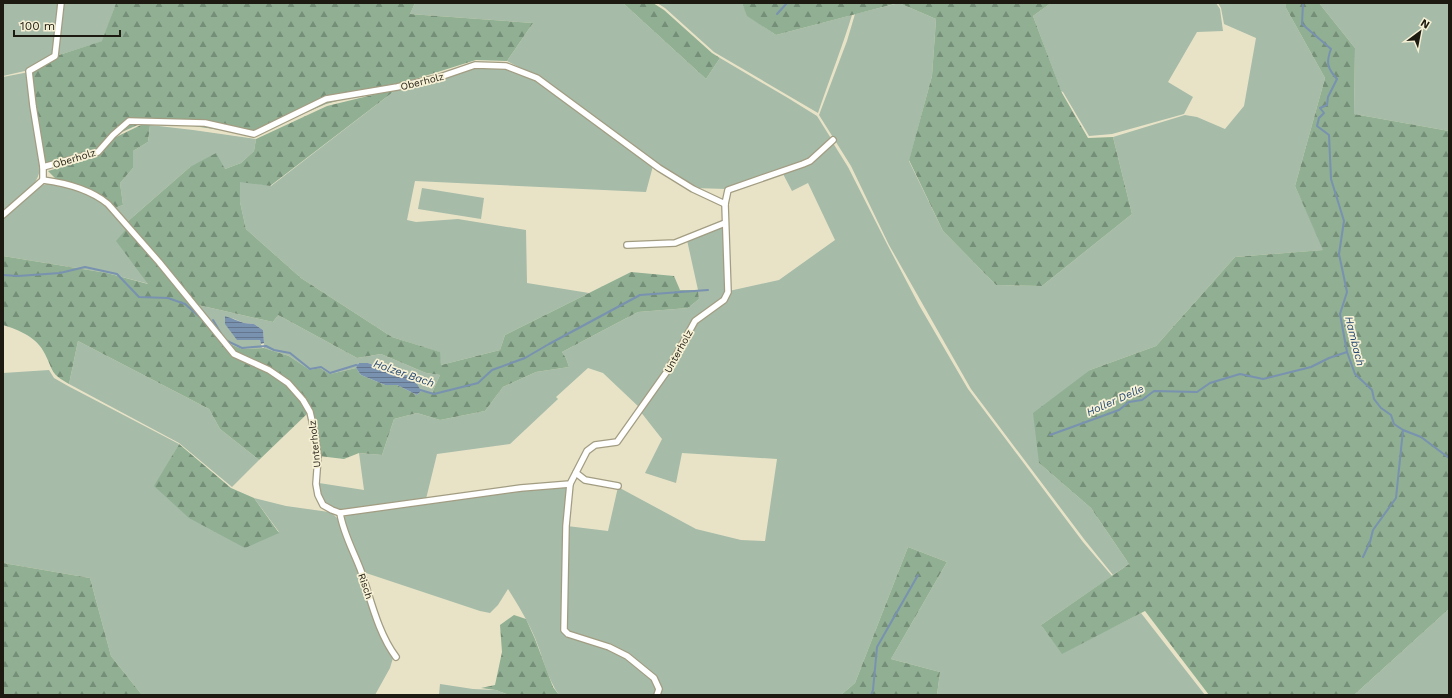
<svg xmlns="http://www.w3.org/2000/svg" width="1452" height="698" font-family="'Work Sans',sans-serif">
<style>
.grass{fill:#a6bba8}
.forest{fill:url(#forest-firs)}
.water{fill:url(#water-rules)}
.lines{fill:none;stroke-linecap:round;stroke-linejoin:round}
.stream{stroke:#7992b0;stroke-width:2}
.minor-casing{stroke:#a29d82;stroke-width:8}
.minor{stroke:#fff;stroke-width:5.5}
.labels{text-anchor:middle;stroke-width:3.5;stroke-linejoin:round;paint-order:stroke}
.street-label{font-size:10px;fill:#1d1b11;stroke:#f6f0d4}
.water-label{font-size:11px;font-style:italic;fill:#244973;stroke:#f6f0d4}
</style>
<defs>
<pattern id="forest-firs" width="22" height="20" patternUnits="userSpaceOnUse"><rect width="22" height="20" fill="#90af93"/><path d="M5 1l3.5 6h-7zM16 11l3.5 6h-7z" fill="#758e77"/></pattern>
<pattern id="water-rules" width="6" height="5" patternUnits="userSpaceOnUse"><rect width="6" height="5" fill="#7992b0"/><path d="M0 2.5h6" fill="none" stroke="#63768e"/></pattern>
</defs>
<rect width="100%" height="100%" fill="#e8e3c7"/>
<!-- grass -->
<g class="grass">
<path d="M3 3H60L55 56 29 70 3 76Z"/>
<path d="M62 3H116L103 41 56 56Z"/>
<path d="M415 3H623L706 79 720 58 788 98 817 116 832 140 810 160 727 189 693 188 660 167 537 77 507 61 533 23 410 14Z"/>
<path d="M657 3H742L748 16 776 35 852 15C842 48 829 80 818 113L714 52 665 8Z"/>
<path d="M899 3 936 19 932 76 909 161 943 231 996 285 1042 286 1132 214 1113 137 1185 115 1197 117 1225 129 1244 106 1256 38 1224 24 1221 8 1218 3H1286V8L1325 78 1295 186 1324 250 1235 257 1156 346 1090 370 1039 463 1091 508 1129 564 1113 575 1084 539 971 389 889 245 851 166 819 115 847 41 855 14Z"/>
<path d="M1051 3H1216L1220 9 1223 31 1197 32 1168 82 1193 97 1184 114 1112 134 1089 136 1063 92 1061 91 1033 16Z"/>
<path d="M1319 3H1449V131L1354 114 1355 48Z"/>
<path d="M506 64 536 79 653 166 646 192 415 181 407 220 416 222 458 219 526 230 527 283 589 293 505 335 500 350 441 365 439 352 392 337 301 278 246 229 240 202V181L271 186 397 89 476 65Z"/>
<path d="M29 72 40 167C39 187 18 200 3 213V77Z"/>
<path d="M150 125 193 130 256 139 254 151 241 163 225 169 190 167 127 222 114 208 123 205 120 183 133 168V151L148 142Z"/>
<path d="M833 143 848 167 887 244 919 305 968 389 1083 542 1112 576 1041 625 1062 653 1141 613 1205 695H937L940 672 891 659 947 562 908 547 855 683 841 695H658L656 678 628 656 565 630 567 526 608 531 618 487 696 529 741 540 765 541 777 459 682 453 676 483 645 473 662 439 640 411 696 322 716 308 729 291 779 280 835 240 808 183 792 191 782 172 803 166Z"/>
<path d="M49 183C69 187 90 191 105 204 113 211 120 220 127 228L117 241 149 284 107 273 3 256V217L38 187Z"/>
<path d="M422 188 484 198 481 219 418 209Z"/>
<path d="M724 224 726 292 723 299 694 321 667 370 640 408 603 373 588 368 556 397 558 399 510 444 437 454 426 499 341 510C325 507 319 498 319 483L364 490 359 453 382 455 394 419 417 413 440 420 485 411 503 387 536 372 569 367 566 358 562 352 638 312 688 308 699 299 698 290 687 240Z"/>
<path d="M198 305 273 322 278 315 357 358 381 354 426 373 440 375 432 393 421 391 416 384 403 372 387 370 368 363H359L356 368 330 374 320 368 310 370 289 356 264 348 263 330 254 324 244 323 232 318 260 340 262 348 242 349 225 341Z"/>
<path d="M78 341 209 409 220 429 259 460 232 487 179 443 69 384Z"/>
<path d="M49 370 54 378 68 386 179 444 155 486 279 532 254 498 286 506 329 512 332 513 338 519C345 537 354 555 360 574 370 601 377 633 393 658L390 668 375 695H142L111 656 90 578 3 563V373Z"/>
<path d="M569 485 563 630 609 648 626 657 653 678 658 689 656 695H559C547 678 543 657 535 638 528 621 518 605 508 589L498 605 490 613 480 611 363 572 344 523V517L349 514 522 490Z"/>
<path d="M1449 609V695H1354Z"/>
<path d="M440 684 473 689 496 690 509 695H439Z"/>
</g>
<!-- forest -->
<g class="forest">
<path d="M116 3H415L410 14 533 23 507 61 476 60 396 85 326 104 255 135 193 126 142 123 113 136 92 156 50 163 46 162 43 156 30 71 56 56 102 41Z"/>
<path d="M623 3H653L664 10 712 53 720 58 706 79Z"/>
<path d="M742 3H898L776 35 747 16Z"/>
<path d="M899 3H1051L1033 16 1062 93 1088 138 1113 137 1132 214 1042 286 996 285 943 231 909 160 932 76 936 19Z"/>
<path d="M1286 3H1319L1355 48 1354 114 1449 131V609L1354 695H1209L1145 611 1062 654 1041 625 1129 564 1091 508 1039 463 1033 413 1090 370 1156 346 1235 257 1323 250 1295 186 1325 78 1286 8Z"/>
<path d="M397 89 270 186 240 182V202L246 229 301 278 392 337 440 352 441 365 500 350 505 335 631 272 674 276 680 290H698L699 299 688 308 638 312 562 352 566 358 569 367 536 372 503 387 485 411 440 420 417 413 394 419 382 455 359 453 344 459 319 456 315 422 311 412 288 382 234 353 225 342 242 349 264 348 289 356 310 370 320 368 330 374 356 368 361 375 385 385H397L417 395 421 391 432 393 440 375 426 373 381 354 357 358 278 315 273 322 198 305 127 222 190 167 216 153 225 169 241 163 254 151 256 139 327 106Z"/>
<path d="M143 124 150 125 148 142 133 151V168L120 183 123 205 114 208 112 206 58 181 48 171 93 158 114 138Z"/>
<path d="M127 228 158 262 233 354 269 371 287 384 302 401 308 413 259 460 220 429 209 409 78 341 69 384C50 373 54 372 45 354 37 337 19 330 3 325V256L107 273 148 284 116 241Z"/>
<path d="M179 444 231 488 254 498 279 533 245 548 189 518 154 486Z"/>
<path d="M908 547 947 562 891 659 940 672 937 695H841L855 683Z"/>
<path d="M3 563 90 578 111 656 142 695H3Z"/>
<path d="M514 615 526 619 535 639 553 687 559 695H509L496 690 481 688 495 685 502 652 500 625Z"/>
</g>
<!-- water -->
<g class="water">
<path d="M225 316 244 323 254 324 263 330 264 343 261 344 260 340H237L225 324Z"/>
<path d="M359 363H368L387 370 403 372 417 384 421 391 417 395 397 385H385L361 375 356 368Z"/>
</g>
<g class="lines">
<!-- stream -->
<g class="stream">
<path d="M1303 3 1302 24 1331 49C1326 62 1327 68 1337 79L1328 97 1327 105 1320 108 1324 113 1319 118 1317 126 1329 135 1331 179 1344 221 1339 254 1347 292 1340 314 1347 352 1355 374 1372 390 1374 399 1381 408 1391 415 1394 424 1403 430 1421 437 1449 458"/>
<path d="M777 14 787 3"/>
<path d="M3 275 18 276 60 273 85 267 117 274 139 297 168 298 185 304 201 318"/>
<path d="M213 320 223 337"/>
<path d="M225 340 242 348 266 346 274 350 290 353 310 369 321 367 330 373 356 365 359 366"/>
<path d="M417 389 434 394 478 383 492 370 525 358 549 344 640 295 708 290"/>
<path d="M1050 435 1119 410 1129 402 1142 400 1154 391 1197 392 1210 383 1240 374 1263 379 1311 367 1329 358 1347 352"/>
<path d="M1363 557 1370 542 1373 530 1396 498 1403 430"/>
<path d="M871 695 873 690 877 647 918 575"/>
</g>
<defs>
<g id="minor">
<path d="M43 167 33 106 29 71 55 56 61 3"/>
<path d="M43 180C66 183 90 189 108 204L159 262 234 354 269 370 288 383 303 400 310 412 315 434 318 457 316 484 318 495 323 505 332 510 340 513 521 488 570 484 587 451 595 445 617 442 668 370 695 321 724 300 728 292 725 204 728 190 803 164 810 161 833 140"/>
<path d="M43 180V167L98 152 113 135 129 121 205 123 254 134 326 99 397 87 437 78 475 65 506 66 537 78 659 168 693 189 725 204"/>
<path d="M3 215 43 180"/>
<path d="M627 245 675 243 725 223"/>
<path d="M576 473 585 480 618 486"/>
<path d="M570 484 566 526 564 630 568 634 609 647 627 656 654 678 659 689 657 695"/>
<path d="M340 513C343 533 354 552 361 571 371 600 378 633 396 657"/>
</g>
</defs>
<!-- minor casing -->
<use href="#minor" class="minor-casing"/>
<!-- minor -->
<use href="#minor" class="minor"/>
</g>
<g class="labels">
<!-- street labels -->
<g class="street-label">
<text transform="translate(422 81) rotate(-14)" y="4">Oberholz</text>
<text transform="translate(74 158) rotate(-17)" y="4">Oberholz</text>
<text transform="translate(678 351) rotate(-61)" y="4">Unterholz</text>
<text transform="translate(314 444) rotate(-96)" y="4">Unterholz</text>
<text transform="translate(366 586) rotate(71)" y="4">Risch</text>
</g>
<!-- water labels -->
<g class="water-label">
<text transform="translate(1355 341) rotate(76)" y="4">Hambach</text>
<text transform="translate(404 373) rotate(19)" y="4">Holzer Bach</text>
<text transform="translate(1115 400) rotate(-24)" y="4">Holler Delle</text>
</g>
</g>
<!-- border -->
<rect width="1452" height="698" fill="none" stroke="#1d1b11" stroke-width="8"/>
<!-- north arrow -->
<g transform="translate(1420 32) rotate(32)" stroke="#f6f0d4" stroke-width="3" paint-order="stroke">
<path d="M0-3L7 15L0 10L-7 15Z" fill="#1d1b11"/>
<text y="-6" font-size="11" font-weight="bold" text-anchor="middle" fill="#1d1b11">N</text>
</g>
<!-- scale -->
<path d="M14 30v6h106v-6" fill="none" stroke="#1d1b11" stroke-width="2"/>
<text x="20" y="30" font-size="12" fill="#1d1b11" stroke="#f6f0d4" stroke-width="3" paint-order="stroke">100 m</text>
</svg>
